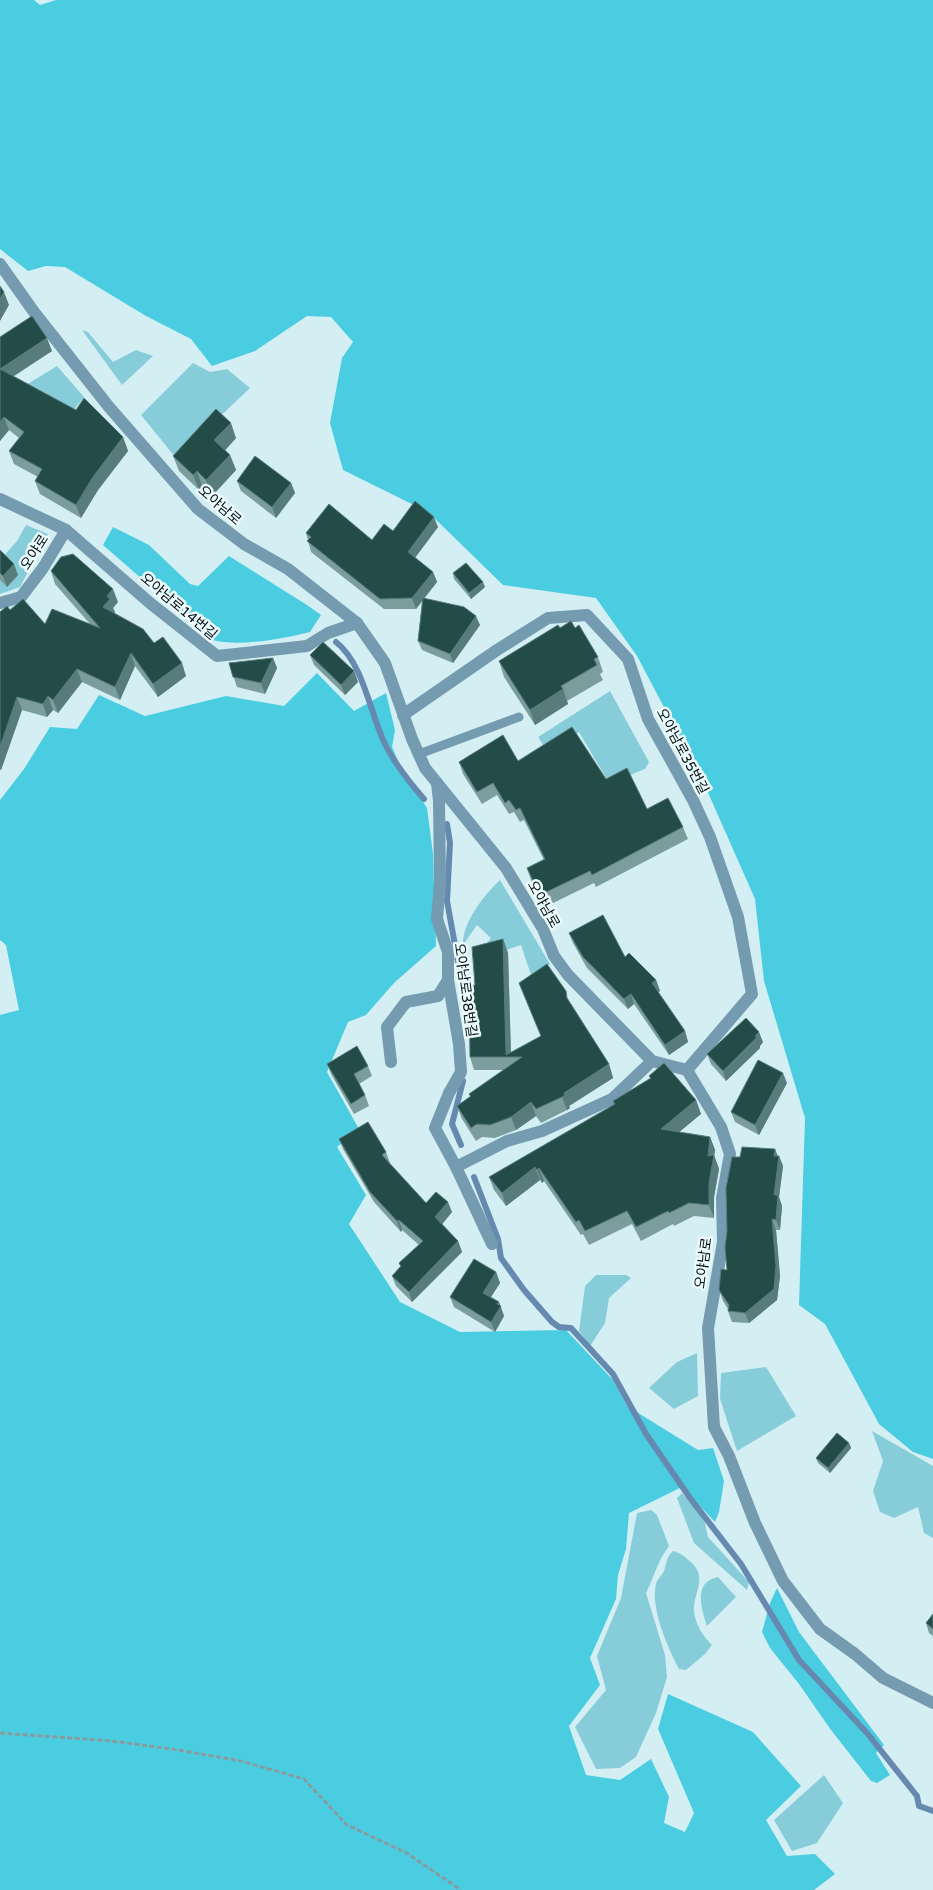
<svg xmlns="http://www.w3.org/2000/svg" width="933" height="1890" font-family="'Varela Round','Noto Sans KR',sans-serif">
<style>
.green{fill:#87cdd9}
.forest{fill:#4bcde1}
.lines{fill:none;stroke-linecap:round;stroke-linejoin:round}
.stream{stroke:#668aaf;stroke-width:6}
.path{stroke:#889ca0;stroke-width:3;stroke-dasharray:5 2.5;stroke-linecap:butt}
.lane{stroke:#749baf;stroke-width:9}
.street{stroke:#749baf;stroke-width:12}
.wall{fill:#7c9d9e}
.shaded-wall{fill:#587c7c}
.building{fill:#234b48;stroke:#587c7c}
.labels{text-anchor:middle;stroke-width:5;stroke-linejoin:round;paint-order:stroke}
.street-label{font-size:14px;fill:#050d0f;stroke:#eafafd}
</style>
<rect width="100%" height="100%" fill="#d4eff4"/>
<!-- green -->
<g class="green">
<path d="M82 330 88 332 113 362 136 350 153 356 122 385Z"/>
<path d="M193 363 210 372 227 369 250 388 176 458 141 415Z"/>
<path d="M57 366 84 397 72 412 26 385Z"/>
<path d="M26 525 48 534 20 587 0 594V560L17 541Z"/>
<path d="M610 691 649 762 645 769 609 783 579 732 548 752 538 737Z"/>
<path d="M500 880 550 964 532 978 521 945 488 956 478 954 491 938 477 925 463 945C462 923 484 895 500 880Z"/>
<path d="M596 1275H626L631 1278 609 1298 605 1323 590 1346 579 1331 585 1286Z"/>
<path d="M697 1353 698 1396 674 1409 649 1388 677 1362Z"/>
<path d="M766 1367 796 1416 737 1451 720 1399 721 1373Z"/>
<path d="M872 1431 933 1466V1538L924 1533 918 1507 894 1518 880 1512 873 1491 883 1461Z"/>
<path d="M682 1493 704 1519 708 1537 749 1582 747 1590 694 1543 677 1498Z"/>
<path d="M651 1510 657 1515 669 1546C658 1560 654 1577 646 1593L665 1655 667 1677 656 1713 636 1757 620 1768 596 1769 575 1727 606 1690 597 1656 621 1598 637 1513Z"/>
<path d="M673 1551C681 1553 685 1557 692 1563 708 1579 693 1592 694 1611 695 1624 703 1636 712 1645L705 1654 686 1670 679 1669C668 1648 650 1608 656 1584 657 1579 662 1576 664 1571 667 1562 666 1558 673 1551Z"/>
<path d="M718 1577 736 1597 707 1626C702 1610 692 1582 718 1577Z"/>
<path d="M824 1775 843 1803 817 1843 792 1851 774 1820Z"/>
</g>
<!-- forest -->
<g class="forest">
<path d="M0 0H34L40 5 56 0H933V1459L913 1452 879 1424 825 1324 799 1305 805 1118 764 981 755 899 702 779 637 656 596 598 503 585 428 512 343 470 330 423 342 358 353 342 331 317 307 316 255 351 212 366 191 339 146 316 65 267 46 266 28 271 0 249Z"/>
<path d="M113 527 149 545 190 584 198 586 229 556 307 605 321 615 310 632C282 639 240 647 212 640L103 545Z"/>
<path d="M317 673 354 711 386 693 395 730 392 747 403 772 427 808 433 854 436 946 394 983 366 1015 348 1022 327 1072 359 1129 337 1147 366 1195 349 1224 400 1302 460 1332 566 1330 613 1380 627 1406 698 1450 713 1448 724 1481 719 1512 715 1522 682 1487 629 1513 626 1549 618 1575 616 1599 590 1658 600 1685 569 1726 586 1775 620 1780 651 1759 669 1797 664 1823 685 1832 694 1813 658 1729 668 1694 753 1732 801 1786 766 1820 787 1856 815 1854 835 1874 814 1890H0V1015L19 1010 6 945 0 940V800L24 769 50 727 77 729 99 695 145 716 226 696 284 706Z"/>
<path d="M777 1588 799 1632 884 1745 876 1753 890 1775 877 1783 871 1781 831 1730 799 1684 770 1648 762 1632 770 1603Z"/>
</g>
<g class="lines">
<!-- stream -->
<g class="stream">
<path d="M336 642C363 663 370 712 384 742 393 761 410 783 424 799"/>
<path d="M447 824 450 843 447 901 463 989"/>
<path d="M461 1145 452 1124 463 1081"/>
<path d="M474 1177 498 1239 501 1258 524 1290 552 1322 559 1327 571 1328 613 1374 646 1434 690 1498 741 1564 799 1660 867 1733 917 1796 919 1806 933 1811"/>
</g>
<!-- path -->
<path class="path" d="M0 1733 112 1741 178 1750 241 1761 304 1779 347 1825 405 1852 461 1890"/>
<!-- lane -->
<path class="lane" d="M419 754 519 717"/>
<!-- street -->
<g class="street">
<path d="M0 264 34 312 109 407 198 509 244 544 288 569 357 623 385 663 412 739 425 768 506 868 543 929 554 956 568 975 652 1061 687 1070 721 1127 730 1154 722 1198 723 1242 708 1328 714 1427 729 1456 755 1523 783 1581 820 1629 855 1654 883 1678 933 1703"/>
<path d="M0 499 66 530 150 603 217 656 307 646 328 633 357 623"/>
<path d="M0 603 21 597 43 568 66 530"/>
<path d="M403 715 497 650 548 618 587 615 628 659 648 719 693 800 710 837 738 917 752 994 687 1070"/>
<path d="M437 783 439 801 440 882 437 919 448 952V980L459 1044 461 1072 449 1093 435 1128 456 1167 492 1244"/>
<path d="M391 1062 387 1027 406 1002 438 996 448 980"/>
<path d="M456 1167 507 1141 542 1131 612 1099 652 1061"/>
</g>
</g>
<!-- wall -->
<g class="wall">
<path d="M0 337 52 351 13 376 123 437 128 451 98 490 81 518 40 494 35 481 38 477 14 464 9 451 19 438 9 430 0 441Z"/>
<path d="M236 438 225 450 230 455 236 470 212 496 202 486 199 490 179 471 173 456Z"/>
<path d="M237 481 291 483 295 493 276 518 241 491Z"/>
<path d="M438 527 415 557 433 572 437 582 424 598 480 625 453 663 422 650 418 641 422 601 416 609H384L311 552 306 533 372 540 393 531Z"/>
<path d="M0 550 18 575 7 587 0 580Z"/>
<path d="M51 571 118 602 113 608 115 612 114 613 154 643 186 676 158 697 135 666 120 700 82 682 58 713 53 710 47 717 22 710 1 770H0V612L10 610 45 624H90L55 584Z"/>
<path d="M453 573 485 587 471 599 454 579Z"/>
<path d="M575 628 598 657 603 672 600 674 603 680 567 701 568 704 535 725 504 677 499 661Z"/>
<path d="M310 655 354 671 358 682 345 695 314 665Z"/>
<path d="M273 658 277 668 265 694 237 687 229 663Z"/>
<path d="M518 761 606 779 647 809 683 827 688 839 596 887 594 883 545 907 531 880 527 868 544 860 524 820 520 822 514 812 509 814 497 795 482 804 463 774 459 762Z"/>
<path d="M569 933 625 957 656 980 660 991 658 992 685 1031 688 1042 669 1055 634 1004 628 1009 587 968 573 943Z"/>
<path d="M503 939 508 953 511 1053 541 1036 519 983 571 1004 609 1064 613 1078 569 1106 570 1108 567 1110 541 1123 536 1116 516 1130 495 1138 482 1137 476 1141 462 1119 457 1106 470 1097 469 1094 503 1070H474L470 1057 475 985Z"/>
<path d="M763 1042 760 1046V1048L726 1081 711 1064 707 1054Z"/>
<path d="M327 1064 368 1066 372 1076 359 1084 365 1095 369 1106 354 1114 331 1074Z"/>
<path d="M649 1076 696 1100 701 1114 679 1132 710 1137 715 1150 714 1155 719 1169 714 1197V1218L694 1216 674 1226 673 1224 641 1241 632 1224 589 1245 583 1234 581 1235 544 1181 542 1183 540 1180 506 1206 494 1190 489 1177 614 1105 613 1101 650 1079Z"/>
<path d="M787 1083 759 1135 735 1122 731 1112Z"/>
<path d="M339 1139 386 1152 390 1163H389L426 1203 452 1212 442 1224 458 1241 462 1252 412 1302 396 1286 392 1276 401 1267 399 1263 419 1245 402 1230 401 1232 374 1202 343 1149Z"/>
<path d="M775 1149 777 1156H779L783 1166 779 1197 782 1206 780 1230H776L780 1276 777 1300 749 1323 732 1322 728 1311V1309L723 1301 719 1290 727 1270V1231L740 1157Z"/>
<path d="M496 1272 500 1283 491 1297 499 1302 504 1316 495 1332 454 1307 450 1297Z"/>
<path d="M849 1443 851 1448 830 1473 818 1463 816 1458Z"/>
<path d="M933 1614V1636L929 1633 926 1623Z"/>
</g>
<!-- shaded-wall -->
<g class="shaded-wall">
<path d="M4 292 9 305 0 321V299Z"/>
<path d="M47 338 52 351 5 382 0 369Z"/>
<path d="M4 417 9 430 0 441V422Z"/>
<path d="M231 423 236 438 220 456 214 440Z"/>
<path d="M123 437 128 451 98 490 81 518 76 505 93 477Z"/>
<path d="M230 455 236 470 212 496 206 480Z"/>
<path d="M197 471 202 486 199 490 193 475Z"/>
<path d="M291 483 295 493 276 518 272 507Z"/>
<path d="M434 517 438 527 412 562 408 552Z"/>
<path d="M14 564 18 575 7 587 3 576Z"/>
<path d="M433 572 437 582 416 609 412 598Z"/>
<path d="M483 582 485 587 471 599 469 593Z"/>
<path d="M113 589 118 602 113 608 115 612 108 620 103 607 107 596Z"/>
<path d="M476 616 480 625 453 663 450 654Z"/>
<path d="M131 653 135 666 120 700 115 687Z"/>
<path d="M273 658 277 668 265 694 261 683Z"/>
<path d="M182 663 186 676 158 697 153 684Z"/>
<path d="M77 669 82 682 58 713 53 700Z"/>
<path d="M354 671 358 682 345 695 341 685Z"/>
<path d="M563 689 568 704 535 725 530 710Z"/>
<path d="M48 696 53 710 47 717 43 704Z"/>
<path d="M17 697 22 710 1 770 0 767V747Z"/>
<path d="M503 939 508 953 511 1057 506 1055Z"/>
<path d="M656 980 660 991 656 994 652 983Z"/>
<path d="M631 994 634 1004 628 1009 624 999Z"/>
<path d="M685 1031 688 1042 669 1055 665 1045Z"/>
<path d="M759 1032 763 1042 760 1046V1048L726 1081 723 1071Z"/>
<path d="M609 1064 613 1078 569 1106 570 1108 567 1110 562 1097 564 1093Z"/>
<path d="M783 1073 787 1083 759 1135 755 1125Z"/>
<path d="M696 1100 701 1114 666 1143 661 1129Z"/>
<path d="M531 1102 536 1116 516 1130 511 1117Z"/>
<path d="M710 1137 715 1150 714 1157V1155L719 1169 714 1197V1218L709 1205 708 1156Z"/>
<path d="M775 1149 779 1159V1156L783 1166 779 1197 782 1206 780 1230 776 1220 774 1195Z"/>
<path d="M535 1167 540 1180 506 1206 502 1193Z"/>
<path d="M539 1168 544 1181 542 1183 537 1170Z"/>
<path d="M448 1202 452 1212 439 1228 435 1217Z"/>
<path d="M772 1219 776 1230 780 1276 777 1300 749 1323 745 1313Z"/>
<path d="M399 1220 402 1230 401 1232 397 1221Z"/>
<path d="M458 1241 462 1252 412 1302 409 1292Z"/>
<path d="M496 1272 500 1283 487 1303 483 1293Z"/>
<path d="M499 1302 504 1316 495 1332 491 1322Z"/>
<path d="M849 1443 851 1448 830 1473 828 1468Z"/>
</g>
<!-- building -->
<g class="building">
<path d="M0 286 4 292 0 299Z"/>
<path d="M32 316 47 338 0 369V337Z"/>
<path d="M0 369 76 410 84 398 123 437 93 477 76 505 35 481 42 469 9 451 24 432 4 417 0 422Z"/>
<path d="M216 409 231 423 214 440 230 455 206 480 197 471 193 475 173 456Z"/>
<path d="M255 456 291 483 272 507 237 481Z"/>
<path d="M415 501 434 517 408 552 433 572 412 598 380 599 307 541 311 537 306 533 329 504 372 540 384 524 393 531Z"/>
<path d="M0 550 14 564 3 576 0 573Z"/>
<path d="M73 554 113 589 107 596 110 599 103 607 143 629 154 643 163 637 182 663 153 684 131 653 115 687 77 669 53 700 48 696 43 704 17 697 0 747V612L7 606 10 610 23 599 45 624 52 609 100 628 51 571 61 557Z"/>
<path d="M466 563 483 582 469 593 453 573Z"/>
<path d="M423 598 464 607 476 616 450 654 418 641Z"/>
<path d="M571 621 575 628 579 625 598 657 594 659 597 665 561 686 563 689 530 710 499 661 558 625 560 628Z"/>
<path d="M323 642 354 671 341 685 310 655Z"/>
<path d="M273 658 261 683 233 677 229 663Z"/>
<path d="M572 727 606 779 627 768 647 809 668 798 683 827 592 875 590 871 540 895 527 868 545 859 520 808 516 810 509 800 505 803 493 783 477 792 459 762 503 735 518 761Z"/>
<path d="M603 915 625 957 629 953 656 980 652 983 685 1031 665 1045 631 994 624 999 583 957 569 933Z"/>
<path d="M503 939 506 1055 541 1036 519 983 547 964 566 991 567 998 609 1064 564 1093 565 1095 562 1097 536 1109 531 1102 511 1117 490 1125 477 1124 471 1128 457 1106 471 1096 469 1094 522 1057H470L469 985H475L472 947Z"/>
<path d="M746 1018 759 1032 755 1036 757 1037 723 1071 707 1054Z"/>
<path d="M357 1046 368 1066 354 1074 365 1095 351 1104 327 1064Z"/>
<path d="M758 1060 783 1073 755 1125 731 1112Z"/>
<path d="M664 1063 696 1100 661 1129 710 1137 708 1156 714 1155 709 1183V1205L689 1203 669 1213 668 1211 636 1227 627 1211 585 1231 579 1220 576 1222 539 1168 537 1170 535 1167 502 1193 489 1177 615 1104 613 1101 651 1078 649 1076Z"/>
<path d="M368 1122 386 1152 382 1155 426 1203 436 1192 448 1202 435 1217 458 1241 409 1292 392 1276 401 1266 399 1263 423 1241 399 1220 397 1221 370 1192 339 1139Z"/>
<path d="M742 1147 775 1149 774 1156H779L774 1195H778L776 1220 772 1219 776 1266 774 1289 745 1313 728 1311 729 1305 719 1290 721 1269 727 1270 725 1247 727 1231 726 1188 732 1157H740Z"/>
<path d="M474 1259 496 1272 483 1293 499 1302 497 1304 501 1306 491 1322 450 1297Z"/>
<path d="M837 1433 849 1443 828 1468 816 1458Z"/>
<path d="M933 1614V1629L926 1623Z"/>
</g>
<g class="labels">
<!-- street labels -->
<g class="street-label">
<text transform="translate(220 505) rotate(41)" y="5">오야남로</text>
<text transform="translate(34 552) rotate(-57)" y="5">오야로</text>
<text transform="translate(179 606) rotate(40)" y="5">오야남로14번길</text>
<text transform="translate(683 751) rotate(62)" y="5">오야남로35번길</text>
<text transform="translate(544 904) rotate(61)" y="5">오야남로</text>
<text transform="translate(466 990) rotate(82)" y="5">오야남로38번길</text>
<text transform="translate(703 1263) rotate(-82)" y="5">오야남로</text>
</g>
</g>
</svg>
